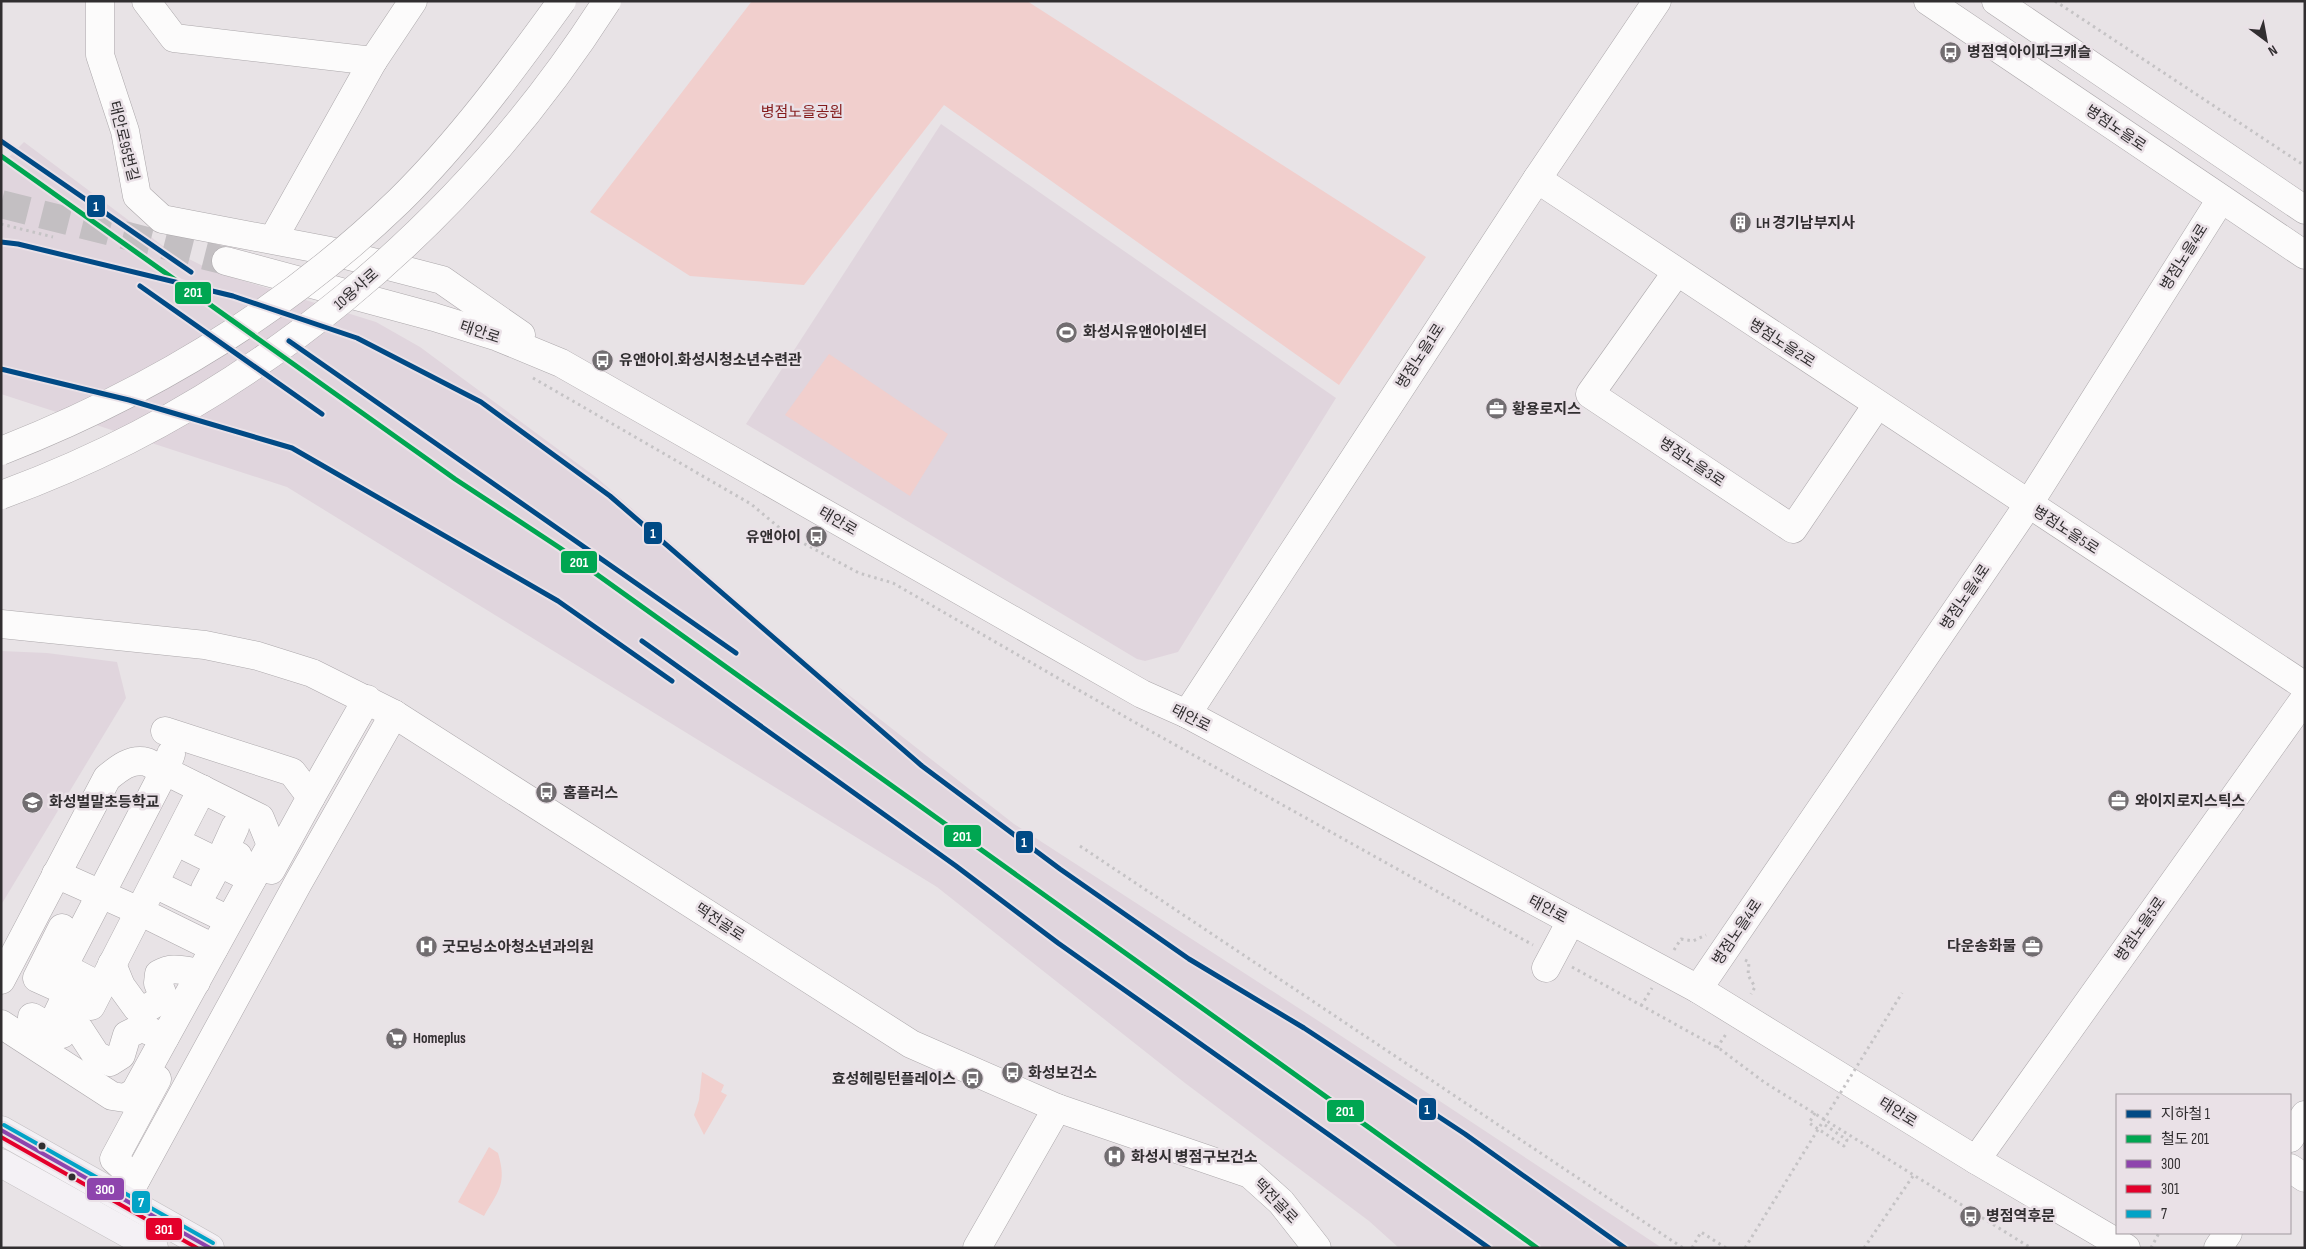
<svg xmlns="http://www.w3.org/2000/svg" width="2306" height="1249" font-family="'Sofia Sans Condensed','Noto Sans KR',sans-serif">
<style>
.built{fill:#e0d5dd}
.green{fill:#f1cfcd}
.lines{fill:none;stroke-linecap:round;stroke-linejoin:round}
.minor-tunnel{stroke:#c3bfc2;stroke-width:28;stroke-dasharray:28 14;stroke-linecap:butt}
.minor-casing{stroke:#aca8ab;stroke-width:29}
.major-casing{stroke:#c2bfc1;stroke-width:29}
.path{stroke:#c5c3c5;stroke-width:3;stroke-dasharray:2.5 4;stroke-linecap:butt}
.minor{stroke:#fcfbfb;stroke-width:28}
.major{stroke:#f4f1f5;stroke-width:28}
.minor-bridge-casing{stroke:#aca8ab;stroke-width:29;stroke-linecap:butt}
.path-bridge{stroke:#c5c3c5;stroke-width:3;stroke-dasharray:2.5 4;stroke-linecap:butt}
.minor-bridge{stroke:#fcfbfb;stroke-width:28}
.bus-1-casing{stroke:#eae1e7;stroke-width:8}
.bus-2-casing{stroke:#eae1e7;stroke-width:8}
.bus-3-casing{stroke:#eae1e7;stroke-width:8}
.bus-1{stroke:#8e44ad;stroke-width:4}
.bus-2{stroke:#e4002b;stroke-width:4}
.bus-3{stroke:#02a3c6;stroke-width:4}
.rail-1-casing{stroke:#eae1e7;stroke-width:9}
.rail-1{stroke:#00a651;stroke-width:5}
.metro-1-casing{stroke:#eae1e7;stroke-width:9}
.metro-1{stroke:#004a85;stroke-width:5}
.bus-dot{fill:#312e30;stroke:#eae1e7;stroke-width:2}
.labels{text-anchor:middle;stroke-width:5;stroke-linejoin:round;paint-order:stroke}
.poi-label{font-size:15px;font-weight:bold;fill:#312e30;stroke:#eae1e7;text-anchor:start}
.park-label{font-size:15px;fill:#841b1b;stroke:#eae1e7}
.street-label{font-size:15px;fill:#312e30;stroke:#eae1e7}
.line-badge{stroke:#eae1e7;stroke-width:2}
.badge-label{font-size:14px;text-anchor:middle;font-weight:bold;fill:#fff}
</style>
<rect width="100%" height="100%" fill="#e8e3e6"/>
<!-- built -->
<g class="built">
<path d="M941 124 1336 398 1178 652 1145 661 1137 659 746 424Z"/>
<path d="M24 142 163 246 215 272 376 322 420 347 597 478 817 670 1014 824 1317 1020 1662 1248H1399L1369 1221 1185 1083 937 887 287 487 1 394V165Z"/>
<path d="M1 651 47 653 117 662 126 698 1 905Z"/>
</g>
<!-- green -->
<g class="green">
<path d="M752 1H1027L1426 257 1339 385 944 105 804 285 690 276 590 212Z"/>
<path d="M829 354 948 434 910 496 785 415Z"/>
<path d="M702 1072 724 1085 721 1092 727 1095 704 1135 694 1115 699 1100Z"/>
<path d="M489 1147 498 1153C507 1184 499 1190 484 1216L458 1202Z"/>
</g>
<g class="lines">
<!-- minor-tunnel -->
<path class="minor-tunnel" d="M1 204 226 261"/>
<defs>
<g id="minor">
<path d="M100 1V55L125 131 137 196 162 219 330 251 442 280 521 335"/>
<path d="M146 1 174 38 373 61"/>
<path d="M1928 1 2305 255"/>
<path d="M1996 1 2305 210"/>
<path d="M1537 179 2305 686"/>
<path d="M273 239 373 61 413 1"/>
<path d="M226 261 434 317 498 337 561 363 1142 694 1187 714 1698 989 1976 1160 2126 1248"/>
<path d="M1676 273 1590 394 1793 529 1877 405"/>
<path d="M1 624 205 645 258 656 312 673 394 714 911 1044 1057 1108 1250 1174 1281 1202 1317 1248"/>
<path d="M1187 714 1537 179 1657 1"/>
<path d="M165 731 292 772 311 797 271 870"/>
<path d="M311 797 367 699"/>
<path d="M235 827 225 849 238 856"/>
<path d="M189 848 252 879"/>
<path d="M56 874 139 911 214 948"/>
<path d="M205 889 213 874"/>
<path d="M167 890 229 920"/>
<path d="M112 964 121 986 137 1008 146 1009 157 1002 162 993 158 983 159 974C170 968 177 969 189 971L196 982"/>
<path d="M1546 968 1571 921"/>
<path d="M1 980 107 778C119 768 131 758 147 762L260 818 271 845 135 1092 125 1098 112 1096 1 1024"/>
<path d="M1698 989 2028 505 2221 199"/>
<path d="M91 1006 202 789"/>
<path d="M32 1017 62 1034 90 981 63 967 165 770 171 754"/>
<path d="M54 1021 68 992 37 978 62 928"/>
<path d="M79 1029 96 1055 110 1062 121 1055 127 1035 141 1028 165 1037"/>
<path d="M2290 1138 2305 1115"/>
<path d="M1976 1160 2305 698"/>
<path d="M2290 1168 2305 1178"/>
<path d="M136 1179 114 1159 157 1079"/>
<path d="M127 1196 298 883 394 714"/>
<path d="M977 1248 1057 1108"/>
<path d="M2218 1248 2228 1233"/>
</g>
<g id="major">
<path d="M1 1130 210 1248"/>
<path d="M1 1163 154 1248"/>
</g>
</defs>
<!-- minor casing -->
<use href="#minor" class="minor-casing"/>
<!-- major casing -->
<use href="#major" class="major-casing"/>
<!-- path -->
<g class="path">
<path d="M2055 1 2305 166"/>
<path d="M1 224 53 237"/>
<path d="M533 378 751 504 788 535 859 573 893 583 1129 719 1533 945"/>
<path d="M1080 846 1683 1248"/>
<path d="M1674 950 1681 939 1693 941 1706 935"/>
<path d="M1745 960 1749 962 1748 975 1755 987 1751 994"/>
<path d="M1572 967 1720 1049 1764 1082 2031 1248"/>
<path d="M1641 1006 1652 988"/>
<path d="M1717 1048 1726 1034"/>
<path d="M1815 1113 1809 1123 1844 1146 1847 1140 1822 1123"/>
<path d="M1692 1248 1701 1232 1726 1248"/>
<path d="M1864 1248 1913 1176"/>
<path d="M2151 1248 2159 1233"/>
</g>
<!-- minor -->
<use href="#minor" class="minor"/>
<!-- major -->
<use href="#major" class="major"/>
<defs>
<g id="minor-bridge">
<path d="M1 451C149 393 285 311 399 201 460 141 512 70 562 1"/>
<path d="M1 495C252 404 464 225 607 1"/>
</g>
</defs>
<!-- minor-bridge casing -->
<use href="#minor-bridge" class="minor-bridge-casing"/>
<!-- path-bridge -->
<path class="path-bridge" d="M1745 1248 1902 993"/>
<!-- minor-bridge -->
<use href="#minor-bridge" class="minor-bridge"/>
<defs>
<path id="bus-1" d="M1 1130 210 1248"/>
<path id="bus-2" d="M1 1137 197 1248"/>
<path id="bus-3" d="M4 1125 213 1243"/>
</defs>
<!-- bus-1 casing -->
<use href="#bus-1" class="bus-1-casing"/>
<!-- bus-2 casing -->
<use href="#bus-2" class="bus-2-casing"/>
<!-- bus-3 casing -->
<use href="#bus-3" class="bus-3-casing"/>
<!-- bus-1 -->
<use href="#bus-1" class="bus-1"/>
<!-- bus-2 -->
<use href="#bus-2" class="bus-2"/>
<!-- bus-3 -->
<use href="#bus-3" class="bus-3"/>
<defs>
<path id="rail-1" d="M1 156 455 479 560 548 1537 1248"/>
</defs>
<!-- rail-1 casing -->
<use href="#rail-1" class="rail-1-casing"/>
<!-- rail-1 -->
<use href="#rail-1" class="rail-1"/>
<defs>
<g id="metro-1">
<path d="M1 141 191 272"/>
<path d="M1 242 18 244 233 296 357 338 481 402 610 496 922 766 1060 869 1189 959 1304 1028 1465 1134 1625 1248"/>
<path d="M140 286 322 414"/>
<path d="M289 341 736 653"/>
<path d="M1 369 129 400 292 448 558 601 672 681"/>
<path d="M642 641 956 866 1058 943 1489 1248"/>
</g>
</defs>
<!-- metro-1 casing -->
<use href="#metro-1" class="metro-1-casing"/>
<!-- metro-1 -->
<use href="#metro-1" class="metro-1"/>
</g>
<!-- icons -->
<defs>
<symbol id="bus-disc" viewBox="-11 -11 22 22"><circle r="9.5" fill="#716d70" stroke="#eae1e7"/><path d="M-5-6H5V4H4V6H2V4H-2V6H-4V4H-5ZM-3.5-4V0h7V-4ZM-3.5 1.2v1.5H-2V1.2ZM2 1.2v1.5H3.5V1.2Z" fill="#fff"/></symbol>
<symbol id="building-disc" viewBox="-11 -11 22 22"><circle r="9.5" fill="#716d70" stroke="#eae1e7"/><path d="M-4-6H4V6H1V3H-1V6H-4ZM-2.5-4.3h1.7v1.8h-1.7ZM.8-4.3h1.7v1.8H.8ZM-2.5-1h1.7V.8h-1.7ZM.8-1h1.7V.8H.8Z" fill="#fff"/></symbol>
<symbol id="stadium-disc" viewBox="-11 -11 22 22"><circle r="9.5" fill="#716d70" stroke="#eae1e7"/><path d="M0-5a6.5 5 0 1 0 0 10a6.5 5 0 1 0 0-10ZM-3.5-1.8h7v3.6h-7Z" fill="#fff"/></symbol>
<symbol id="office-disc" viewBox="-11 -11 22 22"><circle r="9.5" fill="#716d70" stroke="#eae1e7"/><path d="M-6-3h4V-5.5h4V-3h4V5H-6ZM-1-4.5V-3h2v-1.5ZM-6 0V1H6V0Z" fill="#fff"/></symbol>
<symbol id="school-disc" viewBox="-11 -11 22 22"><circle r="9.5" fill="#716d70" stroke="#eae1e7"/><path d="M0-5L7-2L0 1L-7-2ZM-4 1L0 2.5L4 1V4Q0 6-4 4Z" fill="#fff"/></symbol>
<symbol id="hospital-disc" viewBox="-11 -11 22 22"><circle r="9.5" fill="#716d70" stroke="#eae1e7"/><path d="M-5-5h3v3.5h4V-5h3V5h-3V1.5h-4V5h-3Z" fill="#fff"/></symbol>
<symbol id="supermarket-disc" viewBox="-11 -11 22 22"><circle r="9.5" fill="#716d70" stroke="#eae1e7"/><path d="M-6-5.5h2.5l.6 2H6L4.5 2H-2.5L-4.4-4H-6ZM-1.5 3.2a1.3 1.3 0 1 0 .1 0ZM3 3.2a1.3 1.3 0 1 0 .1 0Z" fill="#fff"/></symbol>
</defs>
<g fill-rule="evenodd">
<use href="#bus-disc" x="1938" y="40" width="25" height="25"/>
<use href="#building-disc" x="1728" y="210" width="25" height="25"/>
<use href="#stadium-disc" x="1054" y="320" width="25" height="25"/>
<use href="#bus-disc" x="590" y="348" width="25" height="25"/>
<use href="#office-disc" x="1484" y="396" width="25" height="25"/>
<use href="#bus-disc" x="804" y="524" width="25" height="25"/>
<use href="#bus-disc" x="534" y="780" width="25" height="25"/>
<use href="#office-disc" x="2106" y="788" width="25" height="25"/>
<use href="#school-disc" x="20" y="790" width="25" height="25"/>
<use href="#office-disc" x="2020" y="934" width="25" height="25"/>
<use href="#hospital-disc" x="414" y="934" width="25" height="25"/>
<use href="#supermarket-disc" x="384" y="1026" width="25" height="25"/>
<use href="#bus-disc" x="1000" y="1060" width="25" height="25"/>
<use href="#bus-disc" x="960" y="1066" width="25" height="25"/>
<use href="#hospital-disc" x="1102" y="1144" width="25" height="25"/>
<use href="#bus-disc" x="1958" y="1204" width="25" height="25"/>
</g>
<!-- markers -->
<g class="bus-dot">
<circle cx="42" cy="1146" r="4.5"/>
<circle cx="72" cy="1177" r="4.5"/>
</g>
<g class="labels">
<!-- poi labels -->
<g class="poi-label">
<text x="1967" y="57">병점역아이파크캐슬</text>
<text x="1756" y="228">LH 경기남부지사</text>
<text x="1083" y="337">화성시유앤아이센터</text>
<text x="619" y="365">유앤아이.화성시청소년수련관</text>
<text x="1512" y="414">황용로지스</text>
<text x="801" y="542" text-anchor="end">유앤아이</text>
<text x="563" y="798">홈플러스</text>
<text x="2135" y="806">와이지로지스틱스</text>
<text x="49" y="807">화성벌말초등학교</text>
<text x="2016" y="951" text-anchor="end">다운송화물</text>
<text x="442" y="952">굿모닝소아청소년과의원</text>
<text x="413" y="1043">Homeplus</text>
<text x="1028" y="1078">화성보건소</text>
<text x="956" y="1084" text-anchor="end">효성헤링턴플레이스</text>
<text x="1131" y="1162">화성시 병점구보건소</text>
<text x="1986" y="1221">병점역후문</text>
</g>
<!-- park labels -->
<g class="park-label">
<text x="802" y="117">병점노을공원</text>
</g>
<!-- street labels -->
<g class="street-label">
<text transform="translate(2116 128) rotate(34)" y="5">병점노을로</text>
<text transform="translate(124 141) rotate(76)" y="5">태안로95번길</text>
<text transform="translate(2184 257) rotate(-58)" y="5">병점노을4로</text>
<text transform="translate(356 289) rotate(-41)" y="5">10용사로</text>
<text transform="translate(480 332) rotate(18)" y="5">태안로</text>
<text transform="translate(1782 343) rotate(33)" y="5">병점노을2로</text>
<text transform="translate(1420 356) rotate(-57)" y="5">병점노을1로</text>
<text transform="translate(1692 462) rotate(34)" y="5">병점노을3로</text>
<text transform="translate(838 521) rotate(30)" y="5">태안로</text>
<text transform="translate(2066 530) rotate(33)" y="5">병점노을5로</text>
<text transform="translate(1965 597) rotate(-56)" y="5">병점노을4로</text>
<text transform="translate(1191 718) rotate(27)" y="5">태안로</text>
<text transform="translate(1548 909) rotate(28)" y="5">태안로</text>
<text transform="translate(720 922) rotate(33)" y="5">떡전골로</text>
<text transform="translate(2140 929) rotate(-55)" y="5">병점노을5로</text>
<text transform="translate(1737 932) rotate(-56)" y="5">병점노을4로</text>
<text transform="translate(1898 1112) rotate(32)" y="5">태안로</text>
<text transform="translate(1276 1201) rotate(46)" y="5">떡전골로</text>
</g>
</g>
<g class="line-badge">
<rect x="86" y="194" width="20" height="24" rx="5" fill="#004a85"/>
<rect x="174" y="281" width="38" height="24" rx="5" fill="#00a651"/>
<rect x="643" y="521" width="20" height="24" rx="5" fill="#004a85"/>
<rect x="560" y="550" width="38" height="24" rx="5" fill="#00a651"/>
<rect x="943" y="824" width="39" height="24" rx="5" fill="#00a651"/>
<rect x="1015" y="830" width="19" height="24" rx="5" fill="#004a85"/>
<rect x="1418" y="1097" width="19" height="24" rx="5" fill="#004a85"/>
<rect x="1326" y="1099" width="39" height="24" rx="5" fill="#00a651"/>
<rect x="86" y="1177" width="39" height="24" rx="5" fill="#8e44ad"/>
<rect x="131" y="1190" width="20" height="24" rx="5" fill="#02a3c6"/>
<rect x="145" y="1217" width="38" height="24" rx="5" fill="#e4002b"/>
</g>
<g class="badge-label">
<text x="96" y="211">1</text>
<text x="193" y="297">201</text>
<text x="653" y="538">1</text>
<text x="579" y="567">201</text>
<text x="962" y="841">201</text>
<text x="1024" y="847">1</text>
<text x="1427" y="1114">1</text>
<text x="1345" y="1116">201</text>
<text x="105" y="1194">300</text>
<text x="141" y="1207">7</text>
<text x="164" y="1234">301</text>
</g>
<!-- border -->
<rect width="2306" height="1249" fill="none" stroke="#312e30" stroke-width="5"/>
<!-- legend -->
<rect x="2116" y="1094" width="175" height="140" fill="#eae1e7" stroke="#a0999e"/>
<rect x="2126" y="1110" width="25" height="8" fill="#004a85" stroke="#a0999e"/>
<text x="2161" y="1119" font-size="15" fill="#312e30">지하철 1</text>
<rect x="2126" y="1135" width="25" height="8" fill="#00a651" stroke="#a0999e"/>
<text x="2161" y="1144" font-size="15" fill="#312e30">철도 201</text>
<rect x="2126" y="1160" width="25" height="8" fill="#8e44ad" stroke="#a0999e"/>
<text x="2161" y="1169" font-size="15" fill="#312e30">300</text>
<rect x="2126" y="1185" width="25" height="8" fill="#e4002b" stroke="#a0999e"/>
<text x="2161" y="1194" font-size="15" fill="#312e30">301</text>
<rect x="2126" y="1210" width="25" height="8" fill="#02a3c6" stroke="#a0999e"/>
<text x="2161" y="1219" font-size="15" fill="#312e30">7</text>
<!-- north arrow -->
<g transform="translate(2266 40) rotate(148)" stroke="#eae1e7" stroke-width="4" paint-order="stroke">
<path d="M0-4L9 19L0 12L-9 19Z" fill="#312e30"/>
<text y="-8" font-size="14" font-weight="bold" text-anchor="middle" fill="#312e30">N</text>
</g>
</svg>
